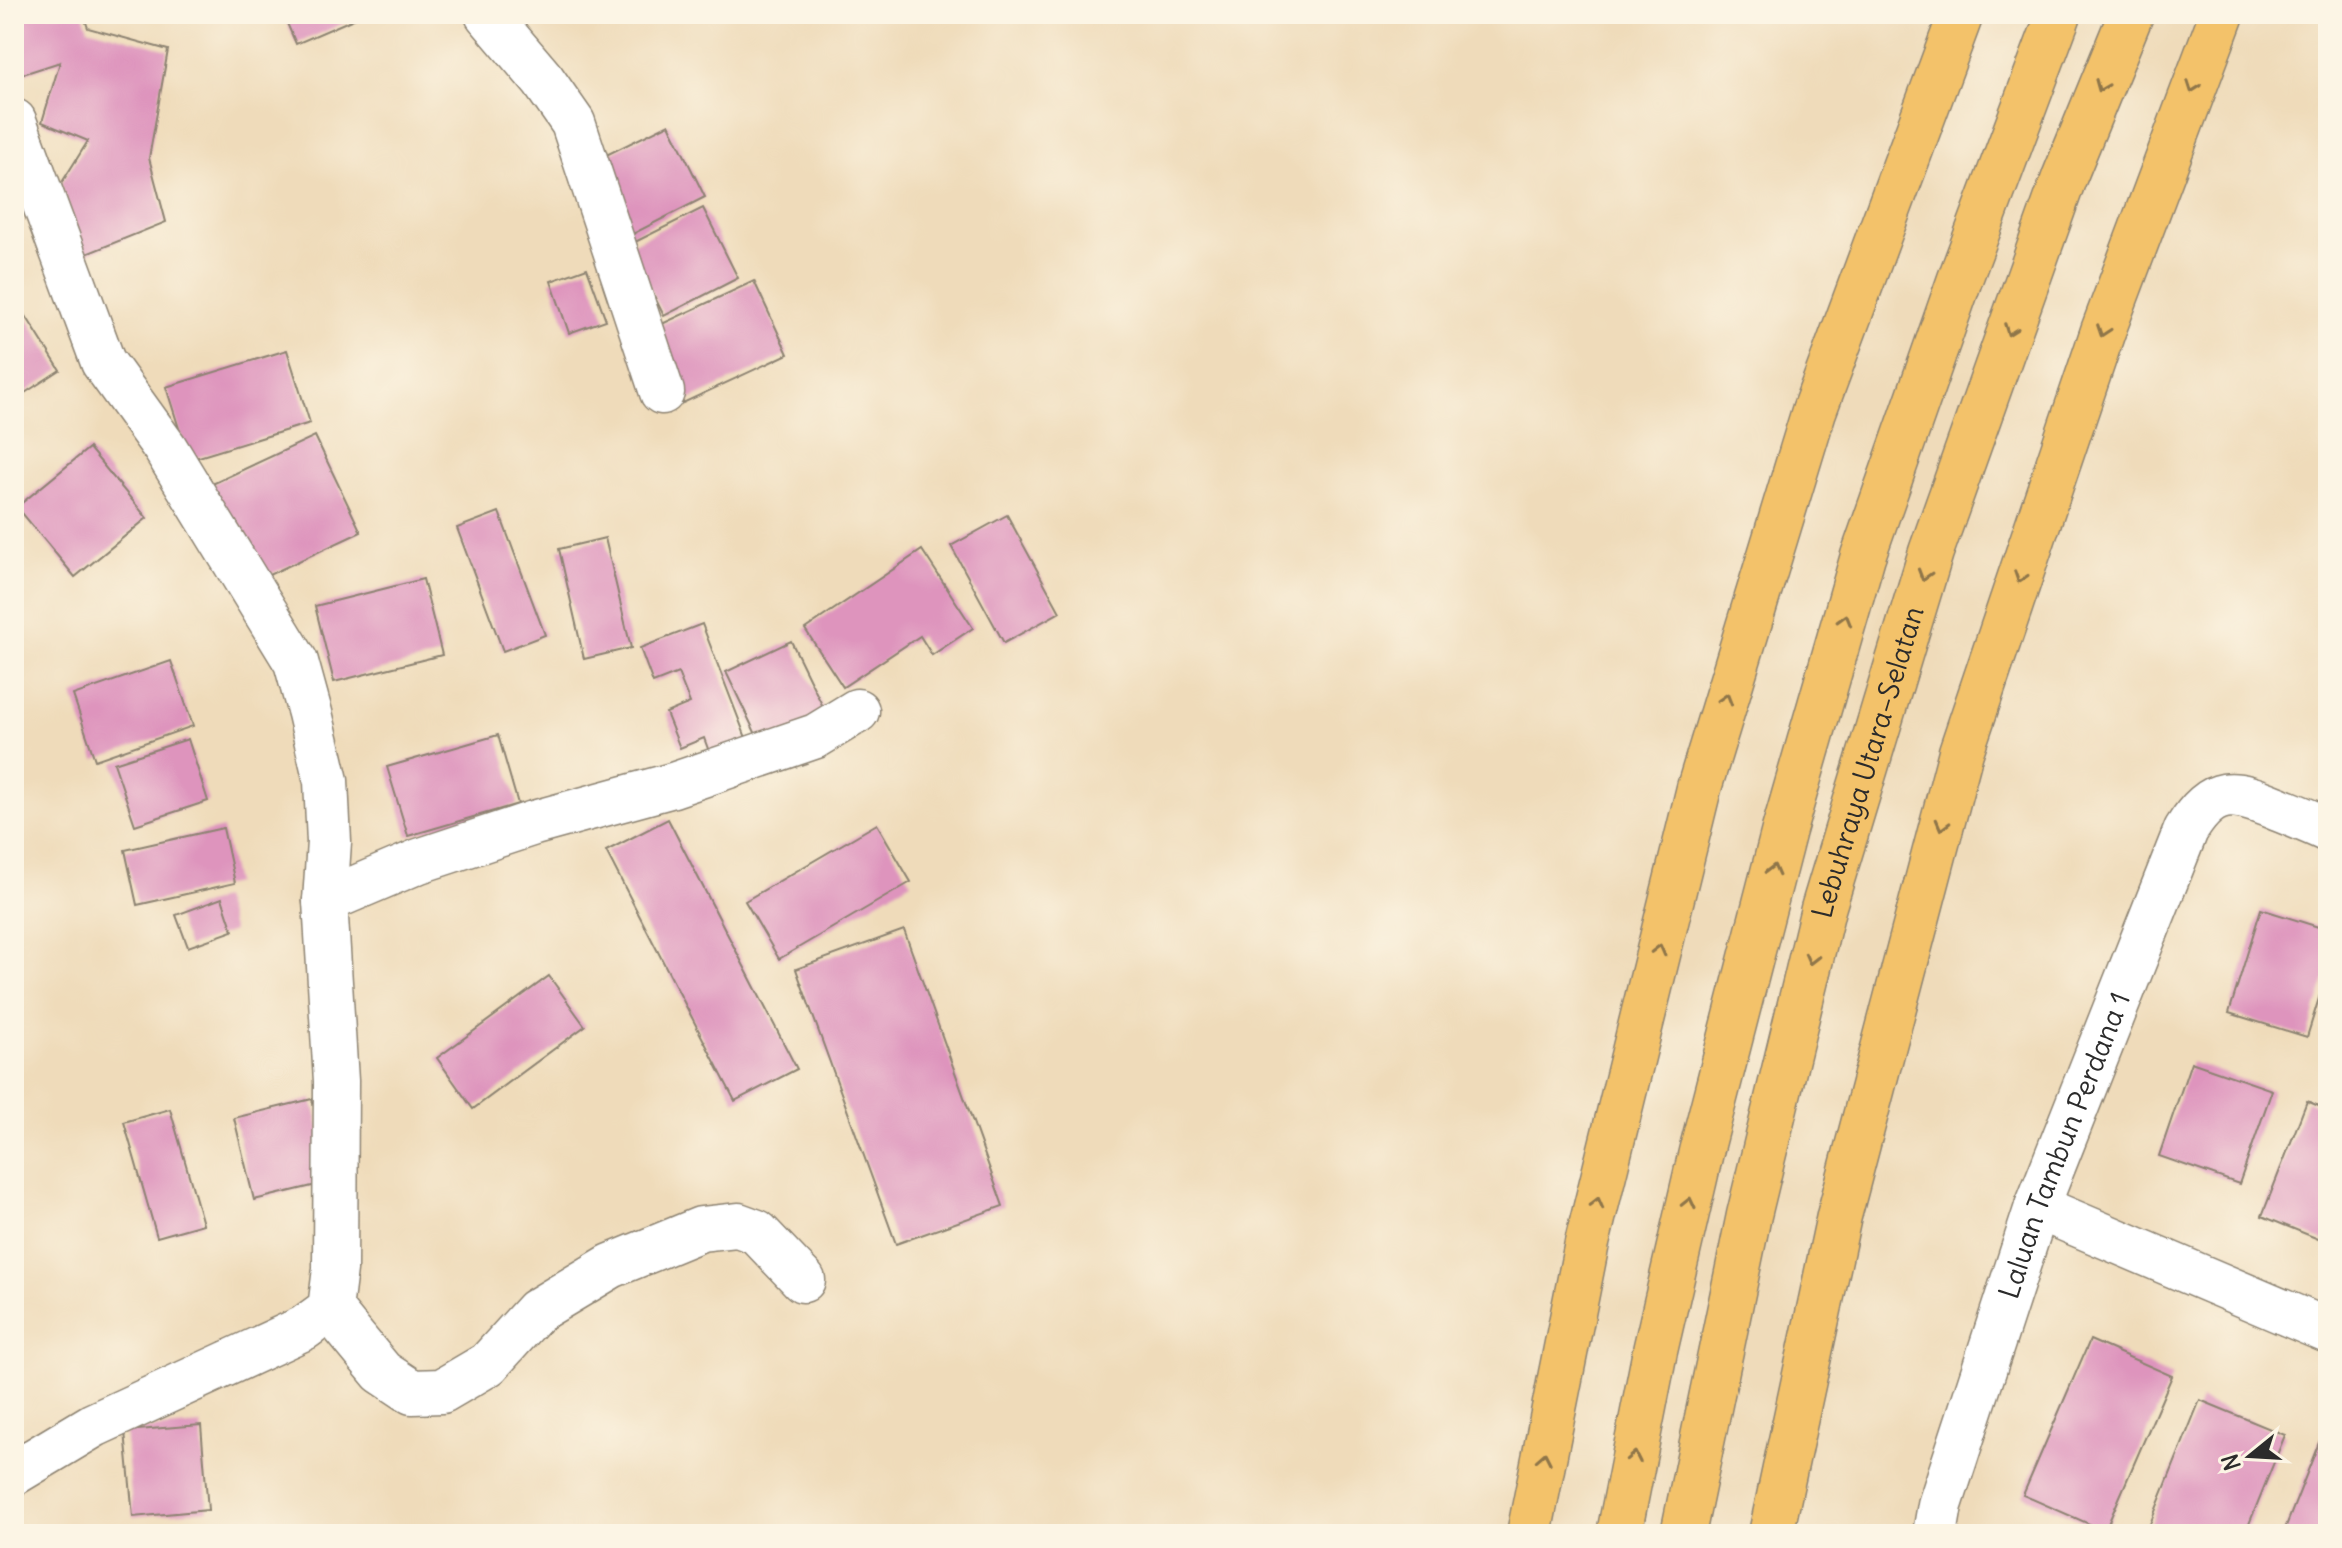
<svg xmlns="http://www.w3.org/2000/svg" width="2342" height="1548" font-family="Delius,sans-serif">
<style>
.building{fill:#de94bd}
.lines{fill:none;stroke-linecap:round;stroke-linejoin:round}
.minor-casing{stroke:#8d8372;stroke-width:47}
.major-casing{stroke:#8d8372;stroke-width:47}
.highway-casing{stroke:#8d8372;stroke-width:47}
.minor{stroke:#fff;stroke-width:44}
.major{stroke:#f3c26a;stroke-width:44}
.highway{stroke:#f3c26a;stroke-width:44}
.oneway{stroke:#8f764a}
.labels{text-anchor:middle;stroke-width:6;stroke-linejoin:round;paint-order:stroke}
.street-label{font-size:28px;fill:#2b2b2b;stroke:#fcf5e5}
</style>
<rect width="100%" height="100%" fill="#fcf5e5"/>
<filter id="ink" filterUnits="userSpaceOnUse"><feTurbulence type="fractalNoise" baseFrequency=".0125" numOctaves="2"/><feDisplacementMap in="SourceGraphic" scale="16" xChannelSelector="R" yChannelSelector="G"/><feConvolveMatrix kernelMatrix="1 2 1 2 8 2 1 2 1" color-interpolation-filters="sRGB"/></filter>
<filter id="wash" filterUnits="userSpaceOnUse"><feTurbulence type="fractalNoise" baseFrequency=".006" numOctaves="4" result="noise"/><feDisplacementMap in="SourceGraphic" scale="32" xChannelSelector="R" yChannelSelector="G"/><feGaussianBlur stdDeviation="1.8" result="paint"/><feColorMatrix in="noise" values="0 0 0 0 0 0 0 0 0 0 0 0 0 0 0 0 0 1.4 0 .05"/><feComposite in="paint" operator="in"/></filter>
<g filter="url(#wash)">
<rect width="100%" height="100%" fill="#efdbba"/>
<g id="blocks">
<!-- building -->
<g class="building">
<path d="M14 14H83L88 28 168 50 149 158 166 222 84 255 61 184 88 141 42 122 60 62 17 76 14 69Z"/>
<path d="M283 14H365L296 44Z"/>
<path d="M669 124 705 197 625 238 588 164Z"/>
<path d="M703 208 738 278 664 316 629 245Z"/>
<path d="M587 268 606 320 569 333 551 281Z"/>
<path d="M754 281 788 354 683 403 649 330Z"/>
<path d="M19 305 60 370 14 400V308Z"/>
<path d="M287 350 310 423 189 460 166 387Z"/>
<path d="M315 436 361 532 254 582 208 486Z"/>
<path d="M89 448 147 518 75 577 17 507Z"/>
<path d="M499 512 545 635 503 651 457 528Z"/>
<path d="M1007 515 1060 612 1004 643 951 546Z"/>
<path d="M605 538 631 648 584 659 559 549Z"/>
<path d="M922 550 973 628 932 655 920 636 843 687 805 629Z"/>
<path d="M423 579 442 655 334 682 315 606Z"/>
<path d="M702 624 751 751 714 765 704 738 680 748 666 713 690 703 678 673 653 683 640 648Z"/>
<path d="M791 641 827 715 762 747 726 672Z"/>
<path d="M171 661 193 726 95 760 73 695Z"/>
<path d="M498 735 518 804 408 836 387 767Z"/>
<path d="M188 739 208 801 135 825 114 763Z"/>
<path d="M668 819 797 1069 735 1101 606 851Z"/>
<path d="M877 824 911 882 779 959 745 901Z"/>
<path d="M223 828 235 883 137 905 125 850Z"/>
<path d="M222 898 233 931 188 947 176 915Z"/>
<path d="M2261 909 2328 930V969L2307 1037 2229 1013Z"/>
<path d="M904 930 1003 1206 896 1244 796 969Z"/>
<path d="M549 976 585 1026 473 1109 437 1058Z"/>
<path d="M2191 1062 2272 1090 2239 1184 2159 1156Z"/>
<path d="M312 1099 333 1181 254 1200 234 1118Z"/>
<path d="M2307 1101 2328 1110V1243L2262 1216Z"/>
<path d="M170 1109 203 1224 157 1237 124 1122Z"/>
<path d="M2090 1340 2172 1376 2105 1531 2023 1495Z"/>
<path d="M2200 1400 2285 1435 2245 1534H2146Z"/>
<path d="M201 1425 208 1510 133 1517 125 1431Z"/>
<path d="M2320 1440 2328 1444V1534H2283Z"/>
</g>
</g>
</g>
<g filter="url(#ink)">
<use href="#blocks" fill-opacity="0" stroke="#8d8372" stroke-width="2"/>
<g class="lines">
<defs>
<g id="minor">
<path d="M487 14 543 80 573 123 662 392"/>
<path d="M14 121 103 362 165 448 296 662 310 713 326 781 329 842 325 901 336 1081 335 1269 330 1309 304 1328 94 1425 14 1473"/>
<path d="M325 901 419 861 534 823 673 785 816 736 857 711"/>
<path d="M2037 1207 2328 1331"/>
<path d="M330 1309 382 1372 412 1392 442 1391 488 1364 536 1311 611 1266 701 1229 738 1225 757 1232 803 1280"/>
<path id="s1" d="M1935 1534 1940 1505 2037 1207 2186 830C2213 786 2233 790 2276 808 2293 815 2311 822 2328 830"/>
</g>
<g id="major">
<path d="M1529 1534 1587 1243 1699 788 1814 411 1961 14"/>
<path d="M1771 1534 1839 1216 1961 752 2103 331 2222 14"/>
</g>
<g id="highway">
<path d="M1619 1534 1655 1351 1701 1152 1784 830 1863 556 1960 279 2059 14"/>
<path id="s2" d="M1683 1534 1749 1215 1823 909 1931 552 2064 178 2131 14"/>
</g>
</defs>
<!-- minor casing -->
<use href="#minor" class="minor-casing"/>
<!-- major casing -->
<use href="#major" class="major-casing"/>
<!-- highway casing -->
<use href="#highway" class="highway-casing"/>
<!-- minor -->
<use href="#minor" class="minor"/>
<!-- major -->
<use href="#major" class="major"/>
<!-- highway -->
<use href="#highway" class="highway"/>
</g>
<!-- one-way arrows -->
<defs><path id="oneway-chevron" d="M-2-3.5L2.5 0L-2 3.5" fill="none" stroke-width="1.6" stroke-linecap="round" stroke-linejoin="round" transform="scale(2)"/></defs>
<g class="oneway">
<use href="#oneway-chevron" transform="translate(2101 86) rotate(112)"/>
<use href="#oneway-chevron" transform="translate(2193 87) rotate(110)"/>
<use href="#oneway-chevron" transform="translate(2010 330) rotate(110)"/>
<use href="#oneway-chevron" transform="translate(2103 331) rotate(109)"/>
<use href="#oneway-chevron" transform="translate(1924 575) rotate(107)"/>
<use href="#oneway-chevron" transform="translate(2020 577) rotate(109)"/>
<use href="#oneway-chevron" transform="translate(1845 620) rotate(-74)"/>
<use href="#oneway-chevron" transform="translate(1726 699) rotate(-73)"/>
<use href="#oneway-chevron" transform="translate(1942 825) rotate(105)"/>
<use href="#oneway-chevron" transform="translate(1773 870) rotate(-76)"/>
<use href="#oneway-chevron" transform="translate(1659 950) rotate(-76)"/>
<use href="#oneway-chevron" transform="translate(1811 959) rotate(104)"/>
<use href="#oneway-chevron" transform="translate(1597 1203) rotate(-76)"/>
<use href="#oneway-chevron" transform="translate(1689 1203) rotate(-77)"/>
<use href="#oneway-chevron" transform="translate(1634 1457) rotate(-79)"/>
<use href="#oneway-chevron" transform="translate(1544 1458) rotate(-79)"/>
</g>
</g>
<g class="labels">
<!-- street labels -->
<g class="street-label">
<text dy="10" stroke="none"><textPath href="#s2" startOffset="794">Lebuhraya Utara–Selatan</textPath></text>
<text dy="10" stroke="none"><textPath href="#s1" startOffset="410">Laluan Tambun Perdana 1</textPath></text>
</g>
</g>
<!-- margin -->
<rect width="2342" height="1548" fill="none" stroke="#fcf5e5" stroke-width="48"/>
<!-- north arrow -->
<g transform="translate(2250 1456) rotate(252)" stroke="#fcf5e5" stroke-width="6" paint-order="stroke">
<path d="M0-6L14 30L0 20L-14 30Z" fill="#2b2b2b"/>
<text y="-12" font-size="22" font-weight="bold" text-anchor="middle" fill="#2b2b2b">N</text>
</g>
</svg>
